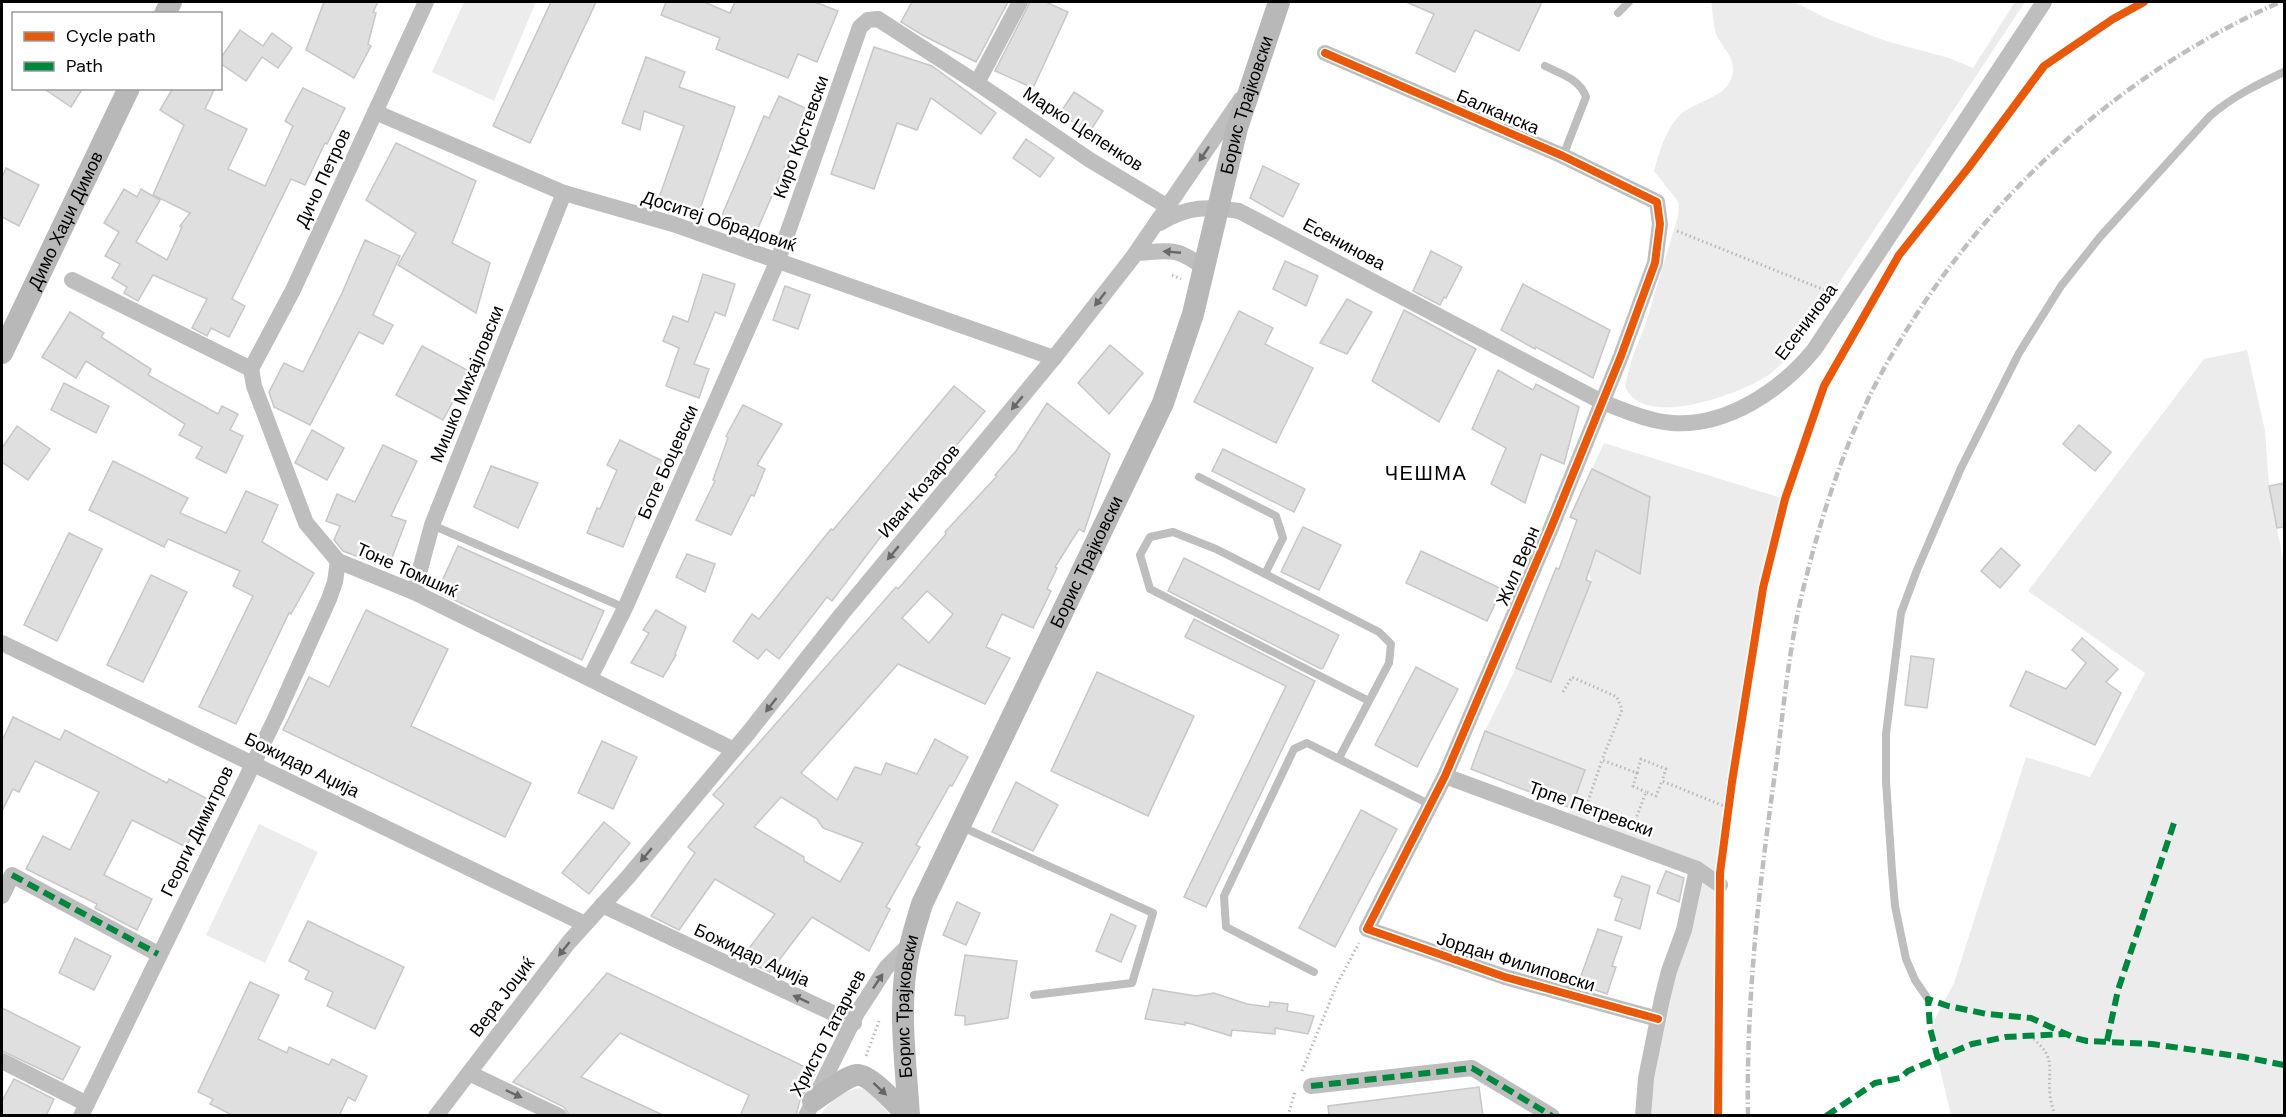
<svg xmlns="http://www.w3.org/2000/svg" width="2286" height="1117" font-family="'DM Sans',sans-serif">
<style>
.green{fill:#ececec}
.building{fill:#dfdfdf;stroke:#c7c7c7;stroke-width:1.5;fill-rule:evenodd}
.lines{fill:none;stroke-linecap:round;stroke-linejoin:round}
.path{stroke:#b9b9b9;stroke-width:3;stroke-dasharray:1.5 3;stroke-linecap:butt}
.lane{stroke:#bebebe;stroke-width:8}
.street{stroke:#bebebe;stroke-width:16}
.secondary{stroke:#b8b8b8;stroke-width:22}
.rail{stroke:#bebebe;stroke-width:4.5;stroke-dasharray:9 3 1.5 3;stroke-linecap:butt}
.quiet{stroke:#00873e;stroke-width:6;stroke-dasharray:12 6;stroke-linecap:butt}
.cycleway-casing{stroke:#fff;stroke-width:11}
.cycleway{stroke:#e8590c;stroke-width:8}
.oneway{fill:#686868}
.oneway2{fill:#656565}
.labels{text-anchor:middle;stroke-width:5;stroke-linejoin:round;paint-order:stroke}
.street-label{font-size:18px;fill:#000;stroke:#fff}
.neighbourhood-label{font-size:20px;letter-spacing:1.5px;fill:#000;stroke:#fff}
</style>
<rect width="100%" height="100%" fill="#fff"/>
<!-- green -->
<g class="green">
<path d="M464 2H536L494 101 432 72Z"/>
<path d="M1711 2H1794L1828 19 1886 41 1949 58 1973 68 2015 2H2025L1794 351C1784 361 1775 372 1762 379 1735 395 1642 430 1625 386L1631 361 1646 323 1678 216 1679 205 1677 200 1654 171C1659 152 1665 132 1678 117 1693 100 1731 99 1733 71 1734 56 1721 46 1716 34 1713 24 1713 12 1711 2Z"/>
<path d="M2247 350 2265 431 2269 486 2284 565V1115H1951L1930 1028 1954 983 2026 757 2090 777 2145 673 2028 591 2204 359Z"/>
<path d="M1604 443 1785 499 1763 588 1720 873 1718 1115H1643L1697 869 1566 821 1585 770 1485 731 1516 668 1552 682 1591 582 1589 572 1598 546 1599 552 1640 573 1650 497 1592 469Z"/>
<path d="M259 824 318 852 265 963 206 935Z"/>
<path d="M859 1088 868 1090 890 1115 820 1116C829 1101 843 1091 859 1088Z"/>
</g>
<!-- building -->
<g class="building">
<path d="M324 2H378L373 12 376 13 368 44 371 46 354 78 306 50Z"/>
<path d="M551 2H596L530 143 493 126Z"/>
<path d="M666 2H704L730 13 735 2H815L838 11 817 62 798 54 788 78 716 49 720 38 661 15Z"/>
<path d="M912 2H1008L976 62 924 36 901 22Z"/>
<path d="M1030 2H1046L1068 12 1033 88 995 71Z"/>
<path d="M1406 2H1542L1519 51 1475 30 1455 72 1416 53 1434 14Z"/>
<path d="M240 30 263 46 272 33 292 48 278 68 262 57 246 81 220 63V59Z"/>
<path d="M874 47 932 66 996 113 981 134 931 98 917 130 897 123 874 189 831 174Z"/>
<path d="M646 57 685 72 679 87 735 107 699 212 659 198 684 126 644 111 640 130 622 123Z"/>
<path d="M43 88H83L71 107Z"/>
<path d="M173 88H215L205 109 247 129 228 169 265 186 293 126 285 121 303 88 345 108 327 144 325 143 305 185 291 179 232 299 245 306 229 337 211 328 207 336 192 328 207 299 153 275 138 301 124 293 127 287 112 278 120 264 105 256 119 232 104 223 124 189 137 197 141 189 160 200 136 242 167 260 182 227 180 226 190 213 153 195 184 125 160 110Z"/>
<path d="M1074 92 1103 111 1089 133 1060 113Z"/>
<path d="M779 96 814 112 806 128 802 126 755 235 720 220 764 116 769 118Z"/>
<path d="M1026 139 1054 158 1040 177 1013 158Z"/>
<path d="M396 143 476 181 452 243 490 263 476 313 398 265 416 233 366 200Z"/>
<path d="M1263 166 1299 184 1283 217 1250 198Z"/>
<path d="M6 168 39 185 19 226 2 217V177Z"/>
<path d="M365 240 400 256 373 315 393 325 383 344 359 332 310 425 274 407 269 392 284 363 303 372 342 293Z"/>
<path d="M1431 251 1462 267 1446 298 1444 297 1440 305 1413 291Z"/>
<path d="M1285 261 1318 276 1306 306 1273 289Z"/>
<path d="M703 274 735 284 725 316 715 312 694 364 709 369 699 398 666 386 679 348 663 341 673 316 688 322Z"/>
<path d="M1523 284 1610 330 1593 378 1536 347 1535 349 1501 330Z"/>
<path d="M785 286 810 295 798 329 773 320Z"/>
<path d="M1347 299 1372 312 1347 354 1320 343Z"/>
<path d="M1404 310 1476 349 1439 422 1372 381Z"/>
<path d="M1239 311 1273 328 1265 344 1313 368 1276 443 1194 402Z"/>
<path d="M70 312 104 333 101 337 151 369 148 375 218 414 222 406 238 414 230 430 243 436 226 473 196 458 202 447 179 435 185 424 86 361 76 378 42 357Z"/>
<path d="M1110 345 1143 373 1109 414 1078 383Z"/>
<path d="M422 346 469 371 443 420 396 395Z"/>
<path d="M1498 370 1533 390 1536 384 1579 407 1564 464 1541 454 1525 503 1491 484 1506 448 1472 429Z"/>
<path d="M64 383 109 406 96 433 51 410Z"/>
<path d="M954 386 985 411 885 531 832 601 827 597 779 659 766 649 758 659 733 641 752 614 759 619 831 529 833 530Z"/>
<path d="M1047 403 1110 454 1084 532 1079 529 1055 567 1057 568 1047 589 1051 591 1033 628 1002 614 986 647 1010 658 985 704 898 664 801 773 837 800 855 767 881 775 886 763 917 774 935 739 968 757 952 786 950 785 916 845 920 847 886 907 890 909 869 951 812 917 770 972 741 959 775 914 715 879 679 930 651 916 695 853 688 847 724 804 713 795 896 587 898 589 946 534 945 532 997 476 995 475 1016 451ZM927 591 953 614 929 643 902 618ZM781 797 817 819 823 828 863 843 840 882 804 861V857L754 827Z"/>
<path d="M743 405 782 424 757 465 765 469 754 496 751 495 731 535 696 520 715 481 713 480 728 438 726 436Z"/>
<path d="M2079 425 2111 452 2095 471 2063 444Z"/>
<path d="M17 426 50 449 28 480 2 462V448Z"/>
<path d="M312 430 344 448 327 480 295 463Z"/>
<path d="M620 440 665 462 653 487 651 486 638 516 636 515 623 547 587 533 597 508 600 509 617 470 607 465Z"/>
<path d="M383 445 417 461 391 516 406 521 388 568 343 551 334 540 340 526 326 521 337 494 355 502Z"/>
<path d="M1223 449 1305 489 1294 512 1212 471Z"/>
<path d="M113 461 188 498 180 513 226 533 246 491 278 505 262 542 314 573 291 614 289 613 236 724 199 707 253 596 233 586 240 571 168 539 164 547 89 510Z"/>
<path d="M491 466 538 483 518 528 474 507Z"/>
<path d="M1592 469 1650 497 1640 574 1596 550 1586 580 1591 582 1551 682 1516 668 1556 568 1559 569 1577 520 1570 517Z"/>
<path d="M2284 483V527L2277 528 2269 486Z"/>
<path d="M1303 527 1341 545 1319 590 1281 572Z"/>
<path d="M69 533 102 549 57 641 24 625Z"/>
<path d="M458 546 604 611 582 660 437 592Z"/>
<path d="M2001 548 2020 565 2000 588 1981 571Z"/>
<path d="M1421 551 1502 589 1487 621 1406 583Z"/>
<path d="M687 554 715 564 705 592 676 577Z"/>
<path d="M1184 558 1339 635 1323 668 1321 669 1168 591Z"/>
<path d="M151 575 187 592 143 682 107 665Z"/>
<path d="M366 610 448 649 411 726 531 783 505 837 283 730 309 677 329 687Z"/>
<path d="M656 610 686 627 675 654 676 655 663 677 631 663 649 633 643 630Z"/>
<path d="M1194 619 1315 681 1206 907 1184 897 1286 686 1185 637Z"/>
<path d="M2082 638 2118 669 2106 682 2121 693 2095 745 2010 706 2026 671 2066 689 2086 663 2072 650Z"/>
<path d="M1911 656 1934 659 1927 708 1905 705Z"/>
<path d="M1416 667 1458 689 1417 767 1375 745Z"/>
<path d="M1097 672 1194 716 1148 816 1051 771Z"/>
<path d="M13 717 60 740 65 730 167 783 169 779 210 800 186 847 132 820 104 875 152 899 137 930 95 908 97 904 26 869 43 836 70 850 99 792 35 761 19 792 13 789 2 811V741Z"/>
<path d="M1485 731 1585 770 1571 808 1471 769Z"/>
<path d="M602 741 637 757 613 809 578 793Z"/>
<path d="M1016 782 1058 805 1033 851 992 832Z"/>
<path d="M1361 810 1397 829 1335 947 1299 928Z"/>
<path d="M604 822 630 843 589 894 562 873Z"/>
<path d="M1666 871 1684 878 1679 902 1657 893Z"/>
<path d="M1622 876 1650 886 1640 929 1615 920 1622 899 1614 896Z"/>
<path d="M957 902 980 913 966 945 943 935Z"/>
<path d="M1111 914 1136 926 1121 962 1096 951Z"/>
<path d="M308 921 404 967 375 1029 327 1006 333 992 305 979 309 971 289 961Z"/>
<path d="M1598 929 1622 937 1612 966 1616 967 1607 994 1578 984Z"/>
<path d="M75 938 111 956 94 990 59 973Z"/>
<path d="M965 955 1017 961 1008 1018 965 1025V1016L955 1015Z"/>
<path d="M607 973 816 1072 808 1088 801 1096 796 1116H740L749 1095 620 1033 581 1077 665 1116H570L564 1107 513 1082Z"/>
<path d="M250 982 279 995 258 1039 287 1053 289 1047 329 1065 332 1059 367 1076 355 1101 348 1097 339 1116H234L210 1104 213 1099 198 1092Z"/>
<path d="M1153 989 1196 996 1214 993 1247 1004 1269 1007 1270 1002 1288 1004 1287 1011 1314 1016 1308 1034 1275 1028V1034L1232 1030 1231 1036 1185 1022V1025L1145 1019Z"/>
<path d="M2 1008 80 1047 63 1080 2 1051Z"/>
<path d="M14 1079 54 1099 46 1116H2V1101Z"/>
<path d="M1479 1087 1483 1116H1329L1328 1106Z"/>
</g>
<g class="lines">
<!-- path -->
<g class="path">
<path d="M1677 231 1832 293"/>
<path d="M1172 275 1181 279"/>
<path d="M1563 692 1572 677 1617 697 1622 710 1602 760"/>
<path d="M1637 773 1641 759 1666 769 1662 781"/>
<path d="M1585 810 1602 760 1637 773 1633 786 1646 792"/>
<path d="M1632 829 1646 792 1656 796 1662 781 1729 808"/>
<path d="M2030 1036C2058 1059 2047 1065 2050 1096 2051 1103 2053 1109 2055 1116"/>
<path d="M866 1056 879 1021"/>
<path d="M1302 1071 1337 984 1359 943"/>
<path d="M1288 1116 1295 1091"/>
</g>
<!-- lane -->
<g class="lane">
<path d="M1618 13 1629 2"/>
<path d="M1545 66C1561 74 1580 79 1586 97L1563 156"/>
<path d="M1199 477 1276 516 1283 538 1265 574"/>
<path d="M432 525 625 608"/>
<path d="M1339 758 1389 663 1391 644 1379 632 1216 549 1173 532 1150 537 1140 555 1150 589 1369 701"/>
<path d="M962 827 1153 913 1132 983 1034 995"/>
<path d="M1314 972 1226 927 1224 896 1294 749 1307 743 1431 805"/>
<path d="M1928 999 1915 980 1906 959 1895 906 1892 871 1886 781V734L1901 613 1917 570 1961 468 2019 353 2061 286 2100 237 2210 116C2232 97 2258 84 2284 72"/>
</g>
<!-- street -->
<g class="street">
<path d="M1020 2 977 83 1090 160 1168 207"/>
<path d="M1325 53 1563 156 1657 202 1660 224 1655 263 1621 356 1551 528 1445 776 1367 929 1505 977 1658 1019"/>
<path d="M375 112 564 193 673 224 1054 358"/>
<path d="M1160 223C1187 206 1209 206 1239 211L1602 402C1624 410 1647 421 1672 423 1727 427 1781 390 1814 350L2044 2"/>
<path d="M1136 253C1170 251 1175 246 1204 268"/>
<path d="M72 280 251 369 254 386 306 523 338 561 414 592 734 750"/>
<path d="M251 369 293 290 426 2"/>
<path d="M414 592 432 525 564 193"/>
<path d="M2 643 585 924"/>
<path d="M590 678 625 608 778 260 860 27 868 20 878 19 977 83"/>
<path d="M1445 776 1697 869 1720 885"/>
<path d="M2 896 12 875 158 954"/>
<path d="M602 905 854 1023"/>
<path d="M2 1061 87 1104"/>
<path d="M469 1073 559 1116"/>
<path d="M1311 1086 1472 1068 1552 1116"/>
<path d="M81 1116 276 717 329 599 335 582 338 561"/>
<path d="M436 1116 569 942 628 877 749 732 841 615 1054 358 1133 257 1241 99"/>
<path d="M806 1116 857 1013 872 990 886 968 910 944"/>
<path d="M1643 1116 1646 1078 1662 999 1669 971 1684 930 1697 869"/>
</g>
<!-- secondary -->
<g class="secondary">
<path d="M165 14 171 2"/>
<path id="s1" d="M2 353 129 88"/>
<path d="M813 1101C824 1094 846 1076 857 1075 870 1074 898 1106 908 1116"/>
<path id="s2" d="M909 1116C906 1066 899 1016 906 967 909 945 916 924 922 904L1163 403 1193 314 1237 128 1279 2"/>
</g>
<!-- rail -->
<path class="rail" d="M1748 1116C1746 1001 1759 886 1775 773 1784 708 1789 641 1806 578 1822 514 1843 450 1872 391 1960 220 2104 80 2280 2"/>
<!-- quiet -->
<g class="quiet">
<path d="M12 875 158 954"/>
<path d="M2107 1041 2118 990 2174 823"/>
<path d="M1938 1059 1930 1028 1928 999 1948 1006 1987 1014 2031 1018 2075 1038 2087 1041 2152 1044 2244 1057 2284 1065"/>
<path d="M1311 1086 1472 1068 1552 1116"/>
<path d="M1826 1116 1875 1083 1900 1078 1908 1071 1972 1044 2005 1037 2065 1034"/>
</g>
<defs>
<g id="cycleway">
<path d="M1325 53 1563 156 1657 202 1660 224 1655 263 1621 356 1551 528 1445 776 1367 929 1505 977 1658 1019"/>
<path d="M1718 1116 1720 873 1732 782 1763 588 1785 499 1824 386 1899 255 1969 167 2044 66 2113 19 2144 2"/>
</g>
</defs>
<!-- cycleway casing -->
<use href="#cycleway" class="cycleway-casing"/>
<!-- cycleway -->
<use href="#cycleway" class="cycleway"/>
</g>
<!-- one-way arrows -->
<defs><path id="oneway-solid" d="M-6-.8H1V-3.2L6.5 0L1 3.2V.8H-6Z" transform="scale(1.5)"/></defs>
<g class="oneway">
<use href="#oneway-solid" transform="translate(1204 154) rotate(124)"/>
<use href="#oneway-solid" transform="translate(1172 252) rotate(-175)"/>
<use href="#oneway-solid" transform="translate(1100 299) rotate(128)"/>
<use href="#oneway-solid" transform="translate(1017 403) rotate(130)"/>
<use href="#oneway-solid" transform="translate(893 553) rotate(130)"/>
<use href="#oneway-solid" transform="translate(771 705) rotate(128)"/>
<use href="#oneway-solid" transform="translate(646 855) rotate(130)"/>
<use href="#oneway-solid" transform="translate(564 949) rotate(128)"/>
<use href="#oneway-solid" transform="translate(878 981) rotate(-56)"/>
<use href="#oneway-solid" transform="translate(801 999) rotate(-155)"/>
<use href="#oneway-solid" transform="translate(514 1094) rotate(25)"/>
</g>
<use class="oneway2" href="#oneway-solid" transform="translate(880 1089) rotate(43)"/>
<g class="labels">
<!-- street labels -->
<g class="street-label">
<text dy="6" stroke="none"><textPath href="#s2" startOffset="1080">Борис Трајковски</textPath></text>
<text transform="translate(1498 112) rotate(23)" y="6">Балканска</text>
<text transform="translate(1083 129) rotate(33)" y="6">Марко Цепенков</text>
<text transform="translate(801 137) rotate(-70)" y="6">Киро Крстевски</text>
<text transform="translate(323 178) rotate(-65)" y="6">Дичо Петров</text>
<text dy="6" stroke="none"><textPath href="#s1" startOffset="147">Димо Хаџи Димов</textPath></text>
<text transform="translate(719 221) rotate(18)" y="6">Доситеј Обрадовиќ</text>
<text transform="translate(1344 244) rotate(28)" y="6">Есенинова</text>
<text transform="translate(1806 322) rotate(-53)" y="6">Есенинова</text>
<text transform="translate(467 384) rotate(-68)" y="6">Мишко Михајловски</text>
<text transform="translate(668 462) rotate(-66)" y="6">Боте Боцевски</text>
<text transform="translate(919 491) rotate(-50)" y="6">Иван Козаров</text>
<text dy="6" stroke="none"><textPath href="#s2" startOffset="594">Борис Трајковски</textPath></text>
<text transform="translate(1518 566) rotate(-67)" y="6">Жил Верн</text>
<text transform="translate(407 570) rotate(24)" y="6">Тоне Томшиќ</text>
<text transform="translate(302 765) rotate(26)" y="6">Божидар Аџија</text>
<text transform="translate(1591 809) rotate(20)" y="6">Трпе Петревски</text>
<text transform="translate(197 831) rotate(-64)" y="6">Георги Димитров</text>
<text transform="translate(752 955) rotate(25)" y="6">Божидар Аџија</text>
<text transform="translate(1516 962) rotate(17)" y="6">Јордан Филиповски</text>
<text transform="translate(502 997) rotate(-53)" y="6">Вера Јоциќ</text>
<text dy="6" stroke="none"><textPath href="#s2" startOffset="110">Борис Трајковски</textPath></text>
<text transform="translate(828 1033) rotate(-62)" y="6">Христо Татарчев</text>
</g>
<!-- neighbourhood labels -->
<g class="neighbourhood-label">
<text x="1426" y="480">ЧЕШМА</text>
</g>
</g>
<!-- border -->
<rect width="2286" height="1117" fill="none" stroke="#000000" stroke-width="6"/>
<!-- legend -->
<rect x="12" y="12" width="210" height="78" fill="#ffffff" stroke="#999999" stroke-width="1.5"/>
<rect x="24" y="32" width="30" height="9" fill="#e8590c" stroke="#999999" stroke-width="1.5"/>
<text x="66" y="42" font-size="18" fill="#000000">Cycle path</text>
<rect x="24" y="62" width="30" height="9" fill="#00873e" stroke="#999999" stroke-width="1.5"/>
<text x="66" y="72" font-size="18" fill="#000000">Path</text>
</svg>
